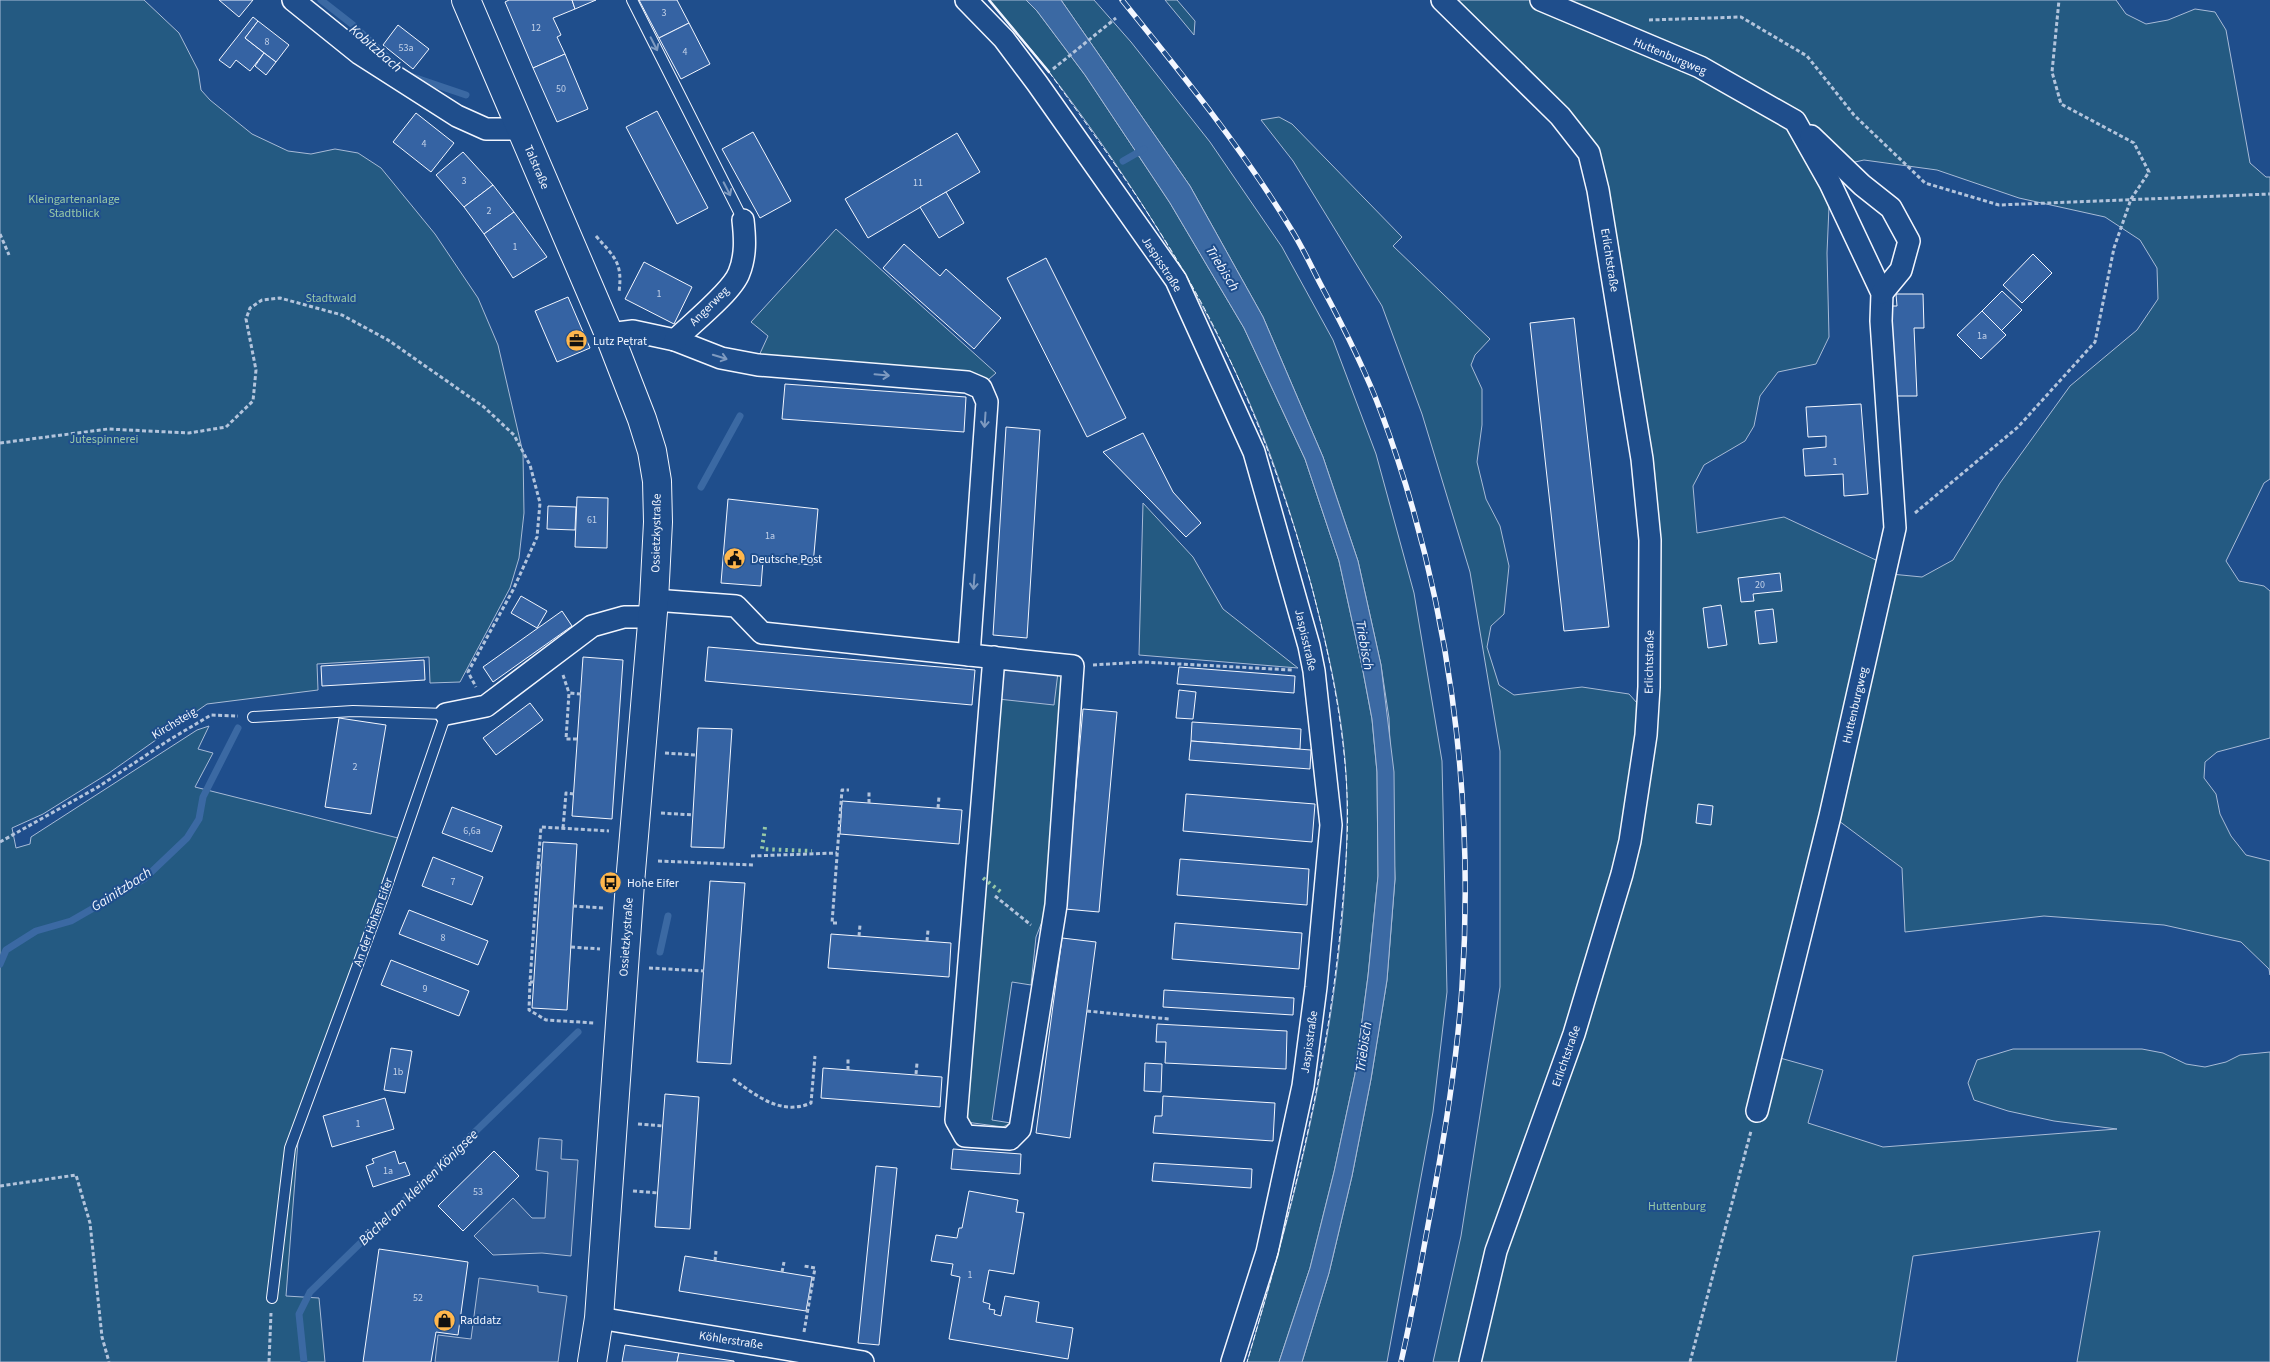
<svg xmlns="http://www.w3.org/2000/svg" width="2270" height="1362" font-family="'Source Sans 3',sans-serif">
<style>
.green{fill:#245a82;stroke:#a8bbd7;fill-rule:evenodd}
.parking{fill:#305b95;stroke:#a8bbd7}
.water{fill:#3b69a3;stroke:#a8bbd7}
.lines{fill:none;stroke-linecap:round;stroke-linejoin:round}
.stream{stroke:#3b69a3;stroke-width:7}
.building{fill:#3563a3;stroke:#f2f6ff}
.lane-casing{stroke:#f2f6ff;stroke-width:12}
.street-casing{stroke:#f2f6ff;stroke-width:24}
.secondary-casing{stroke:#f2f6ff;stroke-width:30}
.path{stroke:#b3c4dc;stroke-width:3;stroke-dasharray:4 2.5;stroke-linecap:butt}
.lane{stroke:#1f4e8c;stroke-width:10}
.street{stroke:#1f4e8c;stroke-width:21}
.secondary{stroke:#1f4e8c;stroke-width:28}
.rail-casing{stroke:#f2f6ff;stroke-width:5.5}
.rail{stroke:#1f4e8c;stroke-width:4;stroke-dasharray:11;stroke-linecap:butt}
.hedge{stroke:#97c8a6;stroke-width:4;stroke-dasharray:2.5 4;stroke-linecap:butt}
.fence{stroke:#f2f6ff;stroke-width:1;stroke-dasharray:6 2.5;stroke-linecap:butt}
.wall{stroke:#f2f6ff;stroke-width:2.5}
.oneway{stroke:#7e9ac0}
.labels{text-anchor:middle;stroke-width:4;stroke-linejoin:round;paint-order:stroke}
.number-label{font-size:10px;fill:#c3d1e8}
.street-label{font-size:12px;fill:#f2f6ff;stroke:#1f4e8c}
.park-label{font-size:12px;fill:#97c8a6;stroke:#1f4e8c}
.poi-label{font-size:12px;fill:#f2f6ff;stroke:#1f4e8c;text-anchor:start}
.water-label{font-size:14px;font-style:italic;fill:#f2f6ff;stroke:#1f4e8c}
</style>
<rect width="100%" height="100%" fill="#1f4e8c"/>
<!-- green -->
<g class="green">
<path d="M0 0H144L179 33 198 70 201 90 210 100 252 134 288 151 311 154 335 149 358 153 381 168 435 234 478 298 498 345 523 453 524 513 519 558 510 588 460 682 430 683 429 657 317 664 318 690 207 704 109 773 43 814 12 828 16 848 30 844 31 837 197 730 209 726 198 749 213 753 195 787 398 838 367 928 298 1141 286 1296 319 1298 325 1362H0Z"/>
<path d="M989 0H1026L1037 11 1085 75 1170 203 1244 328 1305 459 1339 561 1362 666 1372 719 1377 772 1378 876 1368 976 1355 1074 1334 1172 1310 1268 1279 1362H1247C1302 1179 1349 991 1347 799 1346 727 1330 657 1312 588 1292 515 1269 442 1236 373 1186 267 1121 166 1050 73 1031 48 1009 24 989 0Z"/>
<path d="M1061 0H1094L1131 42 1210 142 1282 247 1333 340 1376 454 1414 593 1442 761 1447 992 1433 1112 1387 1362H1302L1329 1273 1352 1176 1371 1079 1387 980 1395 879 1389 718 1381 665 1358 561 1323 457 1263 317 1190 186Z"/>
<path d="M1165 0H1177L1195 21 1194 35Z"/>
<path d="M1442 0H2116L2126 14 2146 24 2168 20 2195 9 2215 12 2226 30 2250 163 2266 177H2270V479L2264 483 2226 561 2239 581 2264 586 2270 591V738L2217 752 2205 762 2204 778 2216 794 2220 814 2231 836 2246 855 2270 861V975L2269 969 2241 942 2164 925 2044 916 1905 932 1902 868 1835 818 1780 1058 1823 1070 1808 1123 1883 1147 2117 1129 2054 1121 2008 1111 1974 1100 1968 1083 1977 1060 2013 1049H2142L2163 1053 2186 1064 2205 1067 2226 1062 2240 1055 2270 1052V1362H2077L2100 1231 1913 1256 1896 1362H1433L1461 1236 1500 987V751L1470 572 1422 414 1382 306 1293 161 1261 120 1279 117 1292 124 1402 237 1393 246 1490 339 1475 355 1471 365 1482 389V425L1477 462 1486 499 1500 526 1509 566 1504 614 1491 626 1487 647 1499 685 1514 695 1582 687 1629 694 1646 713 1651 560 1589 153ZM1864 160 1937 170 2019 198 2105 217 2140 240 2157 268 2158 299 2137 330 2070 386 2000 483 1953 560 1922 577 1891 574 1878 561 1784 517 1697 533 1693 486 1704 465 1745 441 1754 426 1760 396 1778 372 1816 364 1829 337 1827 253 1830 183 1846 164Z"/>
<path d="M836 229 996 373 988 380 979 376 757 360 768 336 751 322Z"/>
<path d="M1143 503 1193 557 1223 609 1298 668 1139 655Z"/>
<path d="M1058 673 1062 675 1045 914 1036 937 1031 985 1012 982 992 1120 1011 1123 1003 1127 966 1122 996 699Z"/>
</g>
<!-- parking -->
<g class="parking">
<path d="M1003 658 1059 664 1054 705 998 699Z"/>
<path d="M539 1138 562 1140 561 1159 578 1160 571 1256 542 1253 493 1255 474 1236 513 1198 532 1218H545L548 1172 536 1170Z"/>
<path d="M479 1278 538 1286V1292L567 1296 558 1362H435L438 1335 471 1339Z"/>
</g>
<!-- water -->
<path class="water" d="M1026 0H1061L1190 186 1263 317 1323 457 1358 561 1381 665 1394 772 1395 879 1387 980 1371 1079 1352 1176 1329 1273 1302 1362H1279L1310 1268 1334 1172 1355 1074 1368 976 1378 876 1377 772 1372 719 1362 666 1339 561 1305 459 1244 328 1170 203 1085 75 1037 11Z"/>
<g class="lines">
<!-- stream -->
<g class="stream">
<path d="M321 0 353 25 400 69"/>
<path d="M410 76 466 95"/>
<path d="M1123 161 1144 149"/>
<path d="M701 487 740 416"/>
<path d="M660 952 668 916"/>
<path d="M0 964 6 950 36 931 71 921 144 879 187 838 199 819 203 797 238 728"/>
<path d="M304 1362 299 1314 310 1292 578 1032"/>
</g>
</g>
<!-- building -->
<g class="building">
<path d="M219 0H253L239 17Z"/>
<path d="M509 0H572L575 9 553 18 561 35 557 37 565 54 533 68 505 2Z"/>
<path d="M572 0H596L575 9Z"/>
<path d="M639 0H677L689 23 659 38Z"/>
<path d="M253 17 258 21 245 38 264 53 250 71 236 60 230 68 219 60Z"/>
<path d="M258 21 289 45 276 62 245 38Z"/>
<path d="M689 23 710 64 681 79 659 38Z"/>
<path d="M398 25 429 49 413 69 383 45Z"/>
<path d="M264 53 276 62 266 75 255 66Z"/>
<path d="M565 54 588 109 557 122 533 68Z"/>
<path d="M657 111 708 208 677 224 626 127Z"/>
<path d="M416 113 454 143 431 172 393 142Z"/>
<path d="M753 132 791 201 760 218 722 149Z"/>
<path d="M957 133 980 172 868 238 845 199Z"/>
<path d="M463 152 493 185 464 207 436 175Z"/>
<path d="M493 185 514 212 484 234 464 207Z"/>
<path d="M946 192 964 223 939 238 920 207Z"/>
<path d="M514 212 547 257 513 278 484 234Z"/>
<path d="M904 244 940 276 946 269 1001 318 974 349 883 268Z"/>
<path d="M2033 254 2052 273 2022 303 2003 285Z"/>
<path d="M1046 258 1126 418 1087 437 1007 278Z"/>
<path d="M644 262 692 287 674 324 625 299Z"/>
<path d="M2002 291 2022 310 2001 331 1982 311Z"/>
<path d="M1896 294H1923L1924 328H1914L1917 396H1894L1892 306H1897Z"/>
<path d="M568 297 590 348 557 362 535 311Z"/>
<path d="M1982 311 2006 335 1981 359 1957 335Z"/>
<path d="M1574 318 1609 627 1564 631 1530 323Z"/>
<path d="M785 384 966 397 964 432 782 419Z"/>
<path d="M1861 404 1868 494 1844 496 1843 474 1805 476 1803 449 1826 447V436L1808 437 1806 407Z"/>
<path d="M1006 427 1040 430 1027 638 993 635Z"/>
<path d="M1143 433 1173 492 1201 523 1186 537 1103 452Z"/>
<path d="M577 497 608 498 607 548 575 547Z"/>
<path d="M728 499 818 509 813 565 763 561 761 586 721 583Z"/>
<path d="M548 506 576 507 575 530 547 529Z"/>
<path d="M1780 573 1782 591 1753 594 1754 601 1741 602 1738 578Z"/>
<path d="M521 596 547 611 537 628 511 613Z"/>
<path d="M1721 605 1727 645 1708 648 1703 608Z"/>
<path d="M1773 609 1777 642 1759 644 1755 611Z"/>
<path d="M562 611 572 626 493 682 483 667Z"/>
<path d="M708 647 975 670 972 705 705 681Z"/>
<path d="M583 657 623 660 612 819 572 816Z"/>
<path d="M424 660 425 680 322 686 321 666Z"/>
<path d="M1179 667 1295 676 1294 693 1177 684Z"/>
<path d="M1179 690 1196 692 1193 719 1176 718Z"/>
<path d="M530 703 543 720 496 755 483 738Z"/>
<path d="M1083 709 1117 712 1099 912 1065 909Z"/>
<path d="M339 718 386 725 371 814 325 807Z"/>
<path d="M1192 722 1301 729 1300 749 1191 741Z"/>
<path d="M698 728 732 729 724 848 691 847Z"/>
<path d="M1191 741 1311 750 1310 769 1189 760Z"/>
<path d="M1186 794 1315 804 1312 842 1183 831Z"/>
<path d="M842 801 962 810 959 844 840 834Z"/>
<path d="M1698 804 1713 806 1711 825 1696 823Z"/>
<path d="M452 807 502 826 492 852 442 833Z"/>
<path d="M543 842 577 844 567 1010 532 1008Z"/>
<path d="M433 857 483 877 472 905 422 886Z"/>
<path d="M1180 859 1309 869 1307 905 1177 895Z"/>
<path d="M710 881 745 883 731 1064 697 1062Z"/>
<path d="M409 910 488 941 478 965 399 934Z"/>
<path d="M1175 923 1302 933 1299 969 1172 959Z"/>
<path d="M831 934 951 943 949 977 828 968Z"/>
<path d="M1062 938 1096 942 1070 1138 1036 1133Z"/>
<path d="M391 960 469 991 459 1016 381 985Z"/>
<path d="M1164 990 1294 998 1293 1015 1163 1007Z"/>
<path d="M1157 1024 1287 1031 1286 1069 1165 1063 1166 1042H1156Z"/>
<path d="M391 1048 412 1051 405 1093 384 1090Z"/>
<path d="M1145 1063 1162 1064 1161 1092 1144 1091Z"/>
<path d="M823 1068 942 1077 940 1107 821 1098Z"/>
<path d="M665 1094 699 1097 690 1229 655 1227Z"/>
<path d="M1163 1096 1275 1103 1273 1141 1153 1133 1155 1116H1162Z"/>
<path d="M385 1098 394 1129 332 1147 323 1116Z"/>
<path d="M953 1149 1021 1154 1020 1174 951 1169Z"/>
<path d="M395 1151 399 1164 405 1162 410 1175 373 1187 366 1166 374 1163 372 1159Z"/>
<path d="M494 1151 519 1176 463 1231 438 1206Z"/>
<path d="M1154 1163 1252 1169 1251 1188 1152 1181Z"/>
<path d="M876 1166 897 1168 879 1345 858 1343Z"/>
<path d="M969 1191 1018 1200 1016 1212 1024 1213 1014 1274 989 1270 983 1302 990 1304 989 1309 995 1310 994 1314 1001 1316 1005 1296 1039 1302 1036 1322 1073 1328 1068 1359 949 1339 960 1277 951 1275 953 1264 931 1261 936 1235 957 1238 959 1228H962Z"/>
<path d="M379 1249 468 1262 458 1335 436 1332 431 1362H363Z"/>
<path d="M685 1256 812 1277 806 1311 679 1291Z"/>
<path d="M625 1345 679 1353 677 1362H622Z"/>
<path d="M679 1353 734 1361V1362H677Z"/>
</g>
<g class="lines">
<defs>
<g id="lane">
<path d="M632 0 743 220"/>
<path d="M253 717 353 711 446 714 384 894 290 1148 272 1298"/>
</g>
<g id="street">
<path d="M293 0 360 54 457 116 486 129H521"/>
<path d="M966 0 1004 39 1037 83 1176 280 1254 452 1309 646 1314 671 1331 825 1316 987 1303 1086 1267 1252 1232 1362"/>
<path d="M1442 0 1560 116 1589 153 1598 190 1642 459 1650 540 1649 687 1646 735 1630 841 1622 874 1574 1034 1496 1251 1470 1362"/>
<path d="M1541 0 1700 67 1795 121 1830 183 1882 293 1881 321 1895 528 1830 816 1757 1111"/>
<path d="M1811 136 1862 185 1891 208 1909 241 1901 270 1882 293"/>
<path d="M609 334 633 331 675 340 721 358 758 365 967 382 981 388 987 402 969 655"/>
<path d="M675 340C690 325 732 292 739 273 746 256 745 238 743 220"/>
<path d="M654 600 736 606 762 633 1073 666 1056 905 1020 1129 1010 1139 965 1136 956 1120 994 657"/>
<path d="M446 714 486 706 592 626 624 617H652"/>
<path d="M599 1318 863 1362"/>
</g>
<path id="secondary" d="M466 0 609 334 642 419 652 451 657 481 658 522 654 600 630 883 599 1318 592 1362"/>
</defs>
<!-- lane casing -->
<use href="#lane" class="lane-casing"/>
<!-- street casing -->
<use href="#street" class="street-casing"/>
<!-- secondary casing -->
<use href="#secondary" class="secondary-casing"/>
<!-- path -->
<g class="path">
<path d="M1649 20 1741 17 1807 56 1854 115 1925 183 1999 205 2270 194"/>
<path d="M1053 69 1116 18"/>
<path d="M0 234 9 255"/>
<path d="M596 236C614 257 623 262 619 292"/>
<path d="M0 443 108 429 189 433 226 427 253 401 256 370 246 319 250 308 262 300 280 298 342 315 388 340 484 407 514 435 530 465 540 503 537 537 513 590 468 672 476 687"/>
<path d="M1915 513 2018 427 2095 342 2114 248 2131 199 2149 172 2134 143 2061 104 2052 72 2059 0"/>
<path d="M1093 665 1142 662 1292 670"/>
<path d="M563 675 569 693"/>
<path d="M577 739H566L569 693 581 694"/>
<path d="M665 753 696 755"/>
<path d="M869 803V792"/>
<path d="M938 808 939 797"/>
<path d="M661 813 693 815"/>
<path d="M563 828 566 793 574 794"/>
<path d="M0 842 98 787 169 740 211 715 238 716"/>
<path d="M751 856 837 853"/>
<path d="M658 861 753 865"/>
<path d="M538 865 541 827 609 831"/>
<path d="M995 896 1031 925"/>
<path d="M573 906 603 908"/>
<path d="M837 923H832L842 790H849"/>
<path d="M859 936 860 925"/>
<path d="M927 941 928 930"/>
<path d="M571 947 600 949"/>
<path d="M649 968 704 971"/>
<path d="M530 982 529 1010 546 1020 595 1023"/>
<path d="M534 982H530L538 865H542"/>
<path d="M1087 1011 1169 1019"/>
<path d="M848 1070V1058"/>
<path d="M916 1074 917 1063"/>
<path d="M733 1079C757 1096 781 1116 811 1103L815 1056"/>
<path d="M638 1124 663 1126"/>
<path d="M0 1186 76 1175 90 1223 102 1337 109 1362"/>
<path d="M633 1191 658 1193"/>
<path d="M715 1261 716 1251"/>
<path d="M782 1272 784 1262"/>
<path d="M804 1332 815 1268 804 1266"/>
<path d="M269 1362 271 1313"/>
<path d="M1690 1362 1751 1131"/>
</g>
<!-- lane -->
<use href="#lane" class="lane"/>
<!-- street -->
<use href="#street" class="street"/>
<!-- secondary -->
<use href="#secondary" class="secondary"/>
<defs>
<path id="rail" d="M1122 0C1182 74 1242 148 1291 229 1303 248 1312 268 1322 287 1344 328 1365 369 1381 412 1449 594 1475 794 1462 987 1457 1060 1445 1132 1432 1204 1422 1257 1413 1310 1401 1362"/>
</defs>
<!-- rail casing -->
<use href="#rail" class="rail-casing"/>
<!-- rail -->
<use href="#rail" class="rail"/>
<!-- hedge -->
<g class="hedge">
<path d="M765 827 762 849 812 851"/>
<path d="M983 878 1001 892"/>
</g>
<!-- fence -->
<path class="fence" d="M1049 72C1099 141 1149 210 1191 284 1244 378 1282 480 1311 584 1329 653 1344 723 1347 794 1349 833 1345 872 1342 911 1329 1066 1291 1214 1247 1362"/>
<!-- wall -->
<path class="wall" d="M989 0 1049 72"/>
</g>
<!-- one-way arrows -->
<defs><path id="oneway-shaft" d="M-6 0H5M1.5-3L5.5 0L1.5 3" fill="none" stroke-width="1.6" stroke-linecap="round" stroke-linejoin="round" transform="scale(1.25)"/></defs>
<g class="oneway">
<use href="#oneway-shaft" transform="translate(654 44) rotate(63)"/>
<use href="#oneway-shaft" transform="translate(727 189) rotate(63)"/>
<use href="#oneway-shaft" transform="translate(720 357) rotate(17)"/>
<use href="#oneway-shaft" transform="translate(882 375) rotate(5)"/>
<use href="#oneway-shaft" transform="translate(985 420) rotate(94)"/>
<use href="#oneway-shaft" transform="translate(974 582) rotate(94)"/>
</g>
<!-- icons -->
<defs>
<symbol id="office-disc" viewBox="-11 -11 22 22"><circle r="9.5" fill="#ffb74d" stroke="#1f4e8c"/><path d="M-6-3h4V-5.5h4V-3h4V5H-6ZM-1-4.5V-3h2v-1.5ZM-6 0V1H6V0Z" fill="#111"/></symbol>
<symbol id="civic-disc" viewBox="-11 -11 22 22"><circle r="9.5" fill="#ffb74d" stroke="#1f4e8c"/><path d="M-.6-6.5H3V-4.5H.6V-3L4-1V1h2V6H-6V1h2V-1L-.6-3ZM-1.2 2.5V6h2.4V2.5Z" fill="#111"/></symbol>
<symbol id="bus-disc" viewBox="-11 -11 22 22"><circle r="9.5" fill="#ffb74d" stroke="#1f4e8c"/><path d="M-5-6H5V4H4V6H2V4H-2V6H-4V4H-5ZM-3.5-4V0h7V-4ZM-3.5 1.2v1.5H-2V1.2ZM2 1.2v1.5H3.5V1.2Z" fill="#111"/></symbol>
<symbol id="shop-disc" viewBox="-11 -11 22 22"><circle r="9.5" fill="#ffb74d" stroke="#1f4e8c"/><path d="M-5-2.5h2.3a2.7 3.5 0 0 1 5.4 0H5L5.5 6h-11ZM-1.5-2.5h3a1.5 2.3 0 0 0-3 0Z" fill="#111"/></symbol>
</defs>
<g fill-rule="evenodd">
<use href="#office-disc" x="564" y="328" width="25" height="25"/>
<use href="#civic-disc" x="722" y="546" width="25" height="25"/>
<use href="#bus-disc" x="598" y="870" width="25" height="25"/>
<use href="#shop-disc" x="432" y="1308" width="25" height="25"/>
</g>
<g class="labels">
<!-- number labels -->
<g class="number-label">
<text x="664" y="16">3</text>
<text x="536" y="31">12</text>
<text x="267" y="45">8</text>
<text x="406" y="51">53a</text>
<text x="685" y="55">4</text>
<text x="561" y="92">50</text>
<text x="424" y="147">4</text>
<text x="464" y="184">3</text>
<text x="918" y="186">11</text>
<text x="489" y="214">2</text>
<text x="515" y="250">1</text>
<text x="659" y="297">1</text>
<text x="1982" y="339">1a</text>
<text x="1835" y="465">1</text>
<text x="592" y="523">61</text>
<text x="770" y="539">1a</text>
<text x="1760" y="588">20</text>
<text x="355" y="770">2</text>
<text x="472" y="834">6,6a</text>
<text x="453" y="885">7</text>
<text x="443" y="941">8</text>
<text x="425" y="992">9</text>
<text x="398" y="1075">1b</text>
<text x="358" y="1127">1</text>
<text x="388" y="1174">1a</text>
<text x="478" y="1195">53</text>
<text x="970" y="1278">1</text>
<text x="418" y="1301">52</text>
</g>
<!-- street labels -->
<g class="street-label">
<text transform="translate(1670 56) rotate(23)" y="4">Huttenburgweg</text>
<text transform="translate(537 167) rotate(67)" y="4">Talstraße</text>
<text transform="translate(1610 260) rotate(81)" y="4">Erlichtstraße</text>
<text transform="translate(1162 264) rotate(57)" y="4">Jaspisstraße</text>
<text transform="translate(709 306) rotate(-45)" y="4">Angerweg</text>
<text transform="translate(656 533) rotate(-89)" y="4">Ossietzkystraße</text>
<text transform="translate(1306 640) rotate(77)" y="4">Jaspisstraße</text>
<text transform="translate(1649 662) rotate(-89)" y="4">Erlichtstraße</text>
<text transform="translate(1855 705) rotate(-77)" y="4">Huttenburgweg</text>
<text transform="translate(174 723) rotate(-31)" y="4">Kirchsteig</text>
<text transform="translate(373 922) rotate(-70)" y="4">An der Hohen Eifer</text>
<text transform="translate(626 937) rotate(-86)" y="4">Ossietzkystraße</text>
<text transform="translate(1309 1042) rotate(-82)" y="4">Jaspisstraße</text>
<text transform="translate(1566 1056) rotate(-71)" y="4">Erlichtstraße</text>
<text transform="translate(731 1340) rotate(9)" y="4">Köhlerstraße</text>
</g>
<!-- park labels -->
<g class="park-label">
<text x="74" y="203">Kleingartenanlage<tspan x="74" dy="14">Stadtblick</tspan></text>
<text x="331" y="302">Stadtwald</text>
<text x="104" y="443">Jutespinnerei</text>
<text x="1677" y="1210">Huttenburg</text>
</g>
<!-- poi labels -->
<g class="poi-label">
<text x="593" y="345">Lutz Petrat</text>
<text x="751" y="563">Deutsche Post</text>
<text x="627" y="887">Hohe Eifer</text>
<text x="460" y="1324">Raddatz</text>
</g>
<!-- water labels -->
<g class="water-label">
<text transform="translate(376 48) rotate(41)" y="5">Kobitzbach</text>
<text transform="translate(1223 268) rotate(58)" y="5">Triebisch</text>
<text transform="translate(1365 645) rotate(80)" y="5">Triebisch</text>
<text transform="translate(121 889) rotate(-33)" y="5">Gainitzbach</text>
<text transform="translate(1363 1047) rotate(-82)" y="5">Triebisch</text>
<text transform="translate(418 1187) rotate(-44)" y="5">Bächel am kleinen Königsee</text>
</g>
</g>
</svg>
